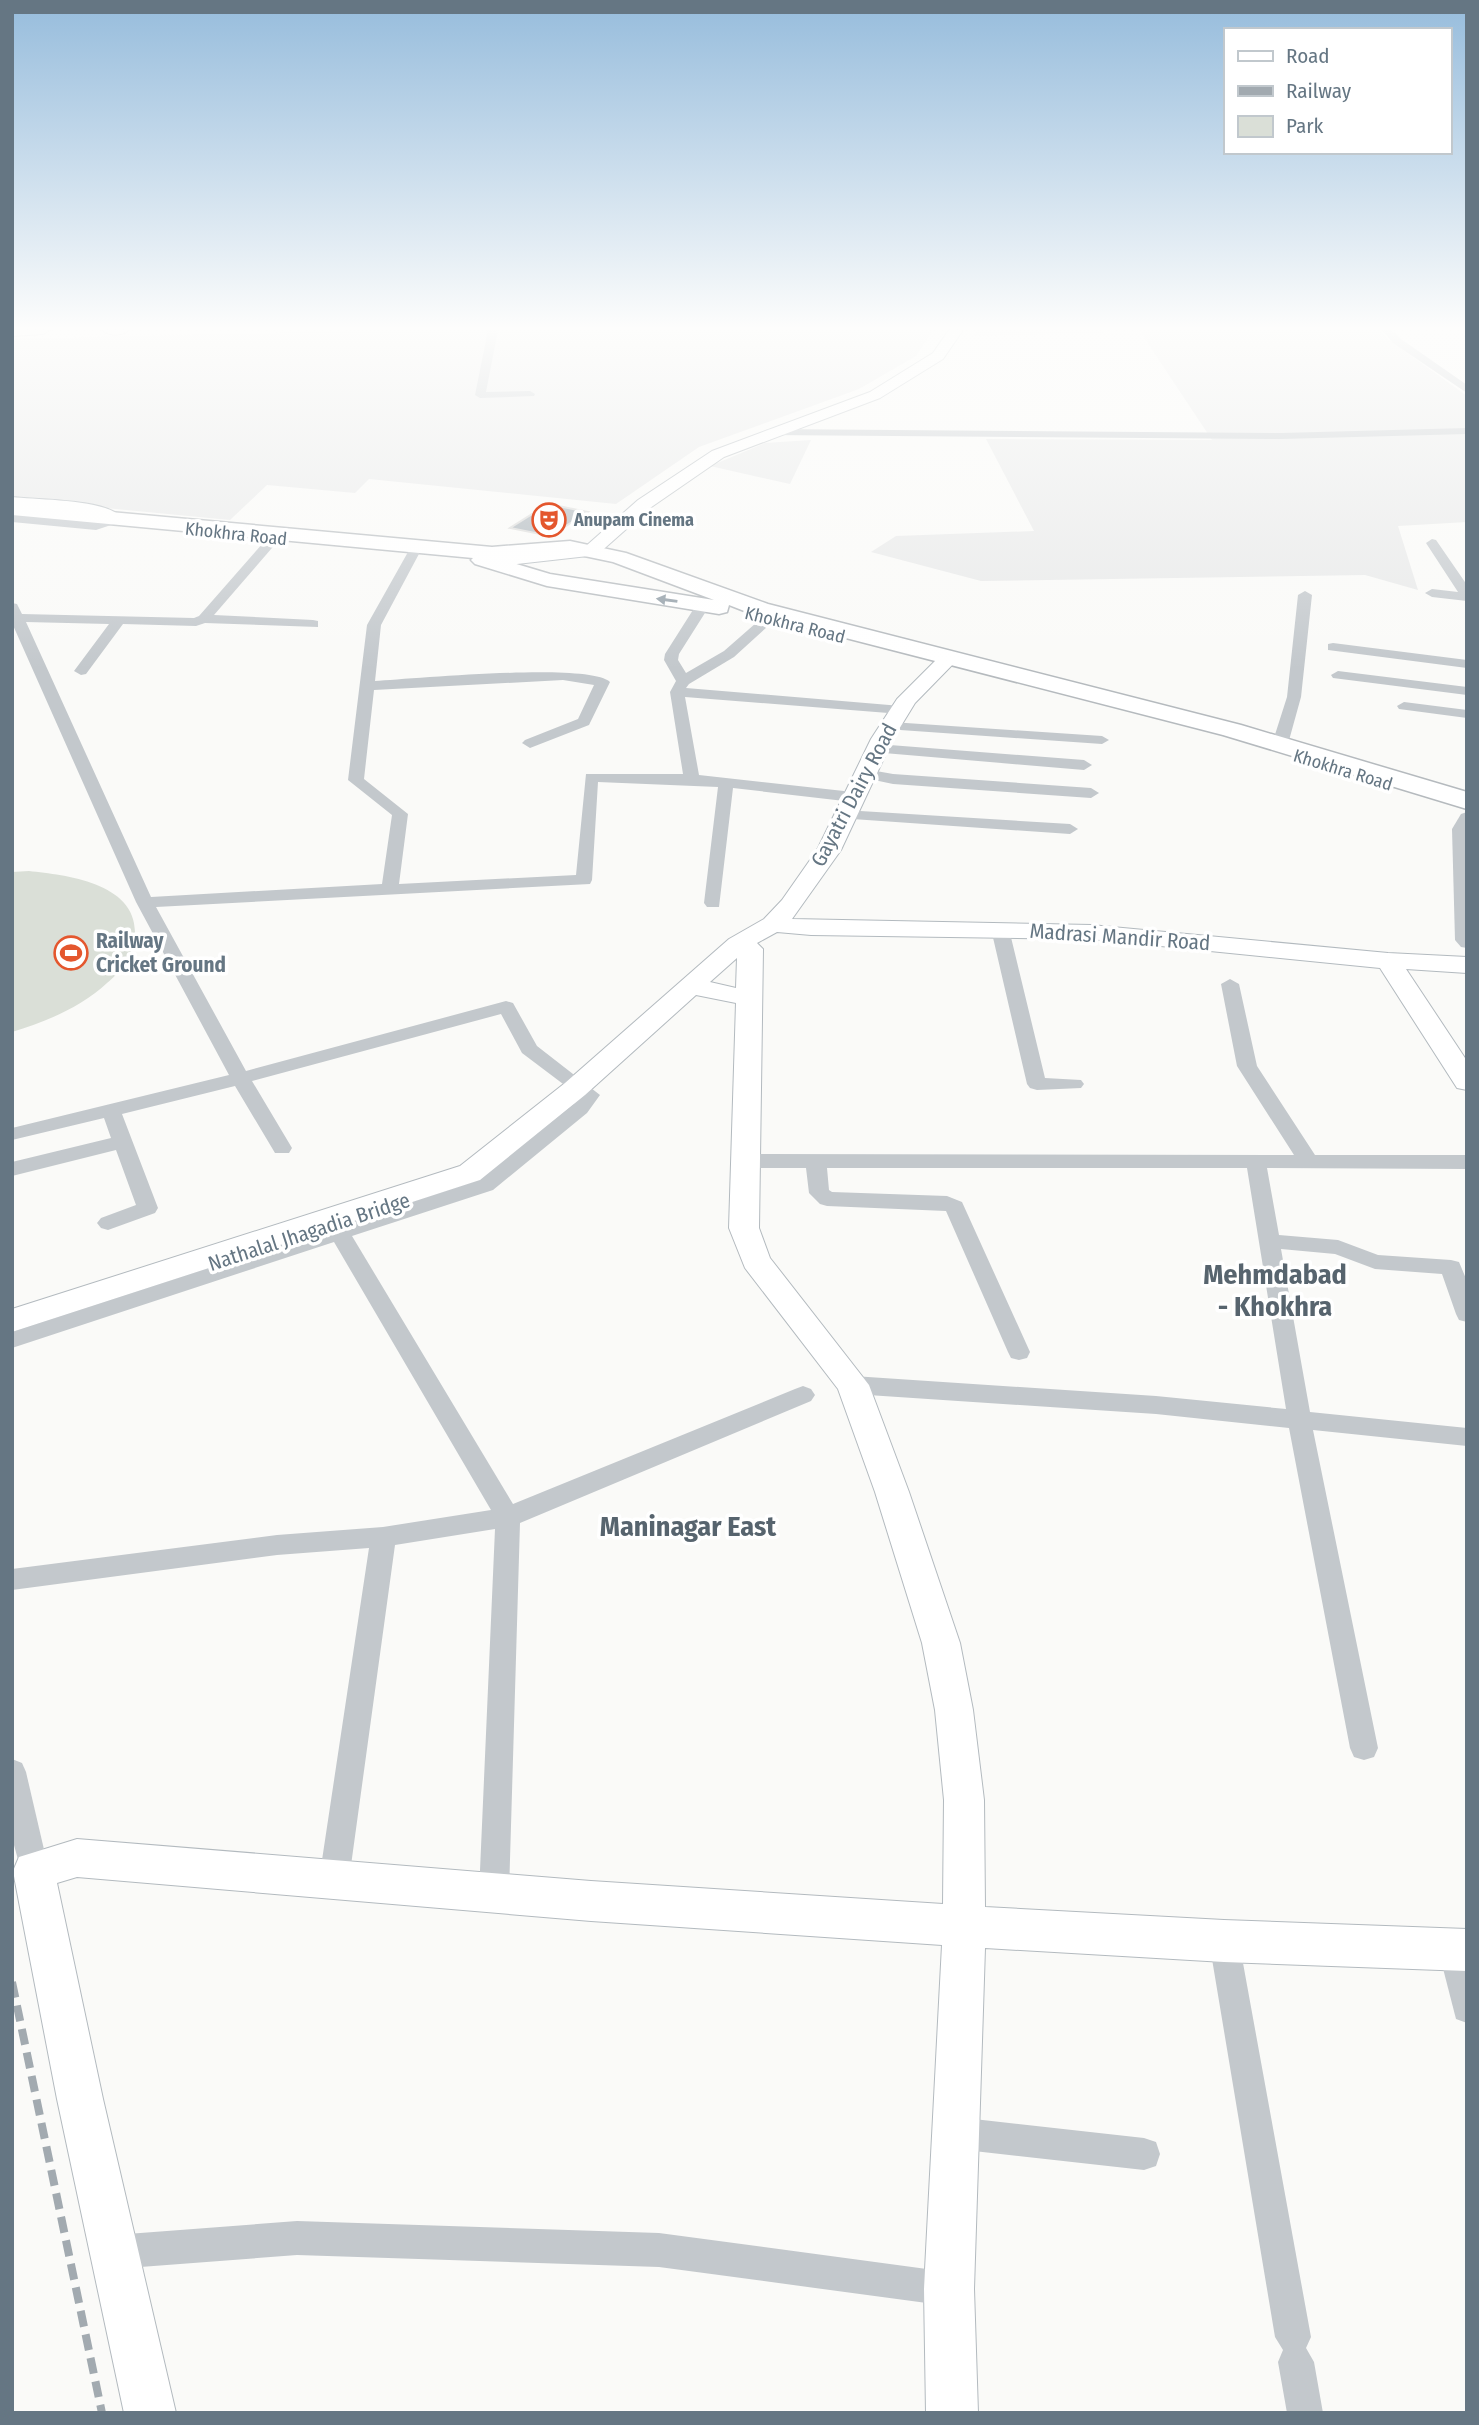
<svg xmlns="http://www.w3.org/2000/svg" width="1479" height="2425" font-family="'Fira Sans Condensed',sans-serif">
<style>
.built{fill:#e8e9e9}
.green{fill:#dadfd7}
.building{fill:#aab3b9;stroke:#dcdcda;stroke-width:2}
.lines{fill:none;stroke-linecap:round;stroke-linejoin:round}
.secondary-casing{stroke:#b3babf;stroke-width:2}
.primary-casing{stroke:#b5babe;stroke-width:3}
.street{fill:#c3c8cc;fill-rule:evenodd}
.secondary{fill:#fff;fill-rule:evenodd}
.primary{fill:#fff;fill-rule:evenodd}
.rail{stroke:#a2aab0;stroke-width:8;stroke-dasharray:16 8;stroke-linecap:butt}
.oneway{fill:#939fa8}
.labels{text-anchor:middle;stroke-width:7;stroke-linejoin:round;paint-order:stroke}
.far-poi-label{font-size:18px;font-weight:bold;fill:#657683;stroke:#fff;text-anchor:start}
.far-street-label{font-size:18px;fill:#657683;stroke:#fff}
.street-label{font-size:21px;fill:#657683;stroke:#fff}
.poi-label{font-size:21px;font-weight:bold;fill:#657683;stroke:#fff;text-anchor:start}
.district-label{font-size:28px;font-weight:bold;fill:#57646e;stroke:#fff}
</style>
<rect width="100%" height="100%" fill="#fafaf8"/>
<!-- built -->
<g class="built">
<path d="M384 330H933L916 356 859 389 699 447 616 504 369 479 355 493 267 485 230 520 12 499V339Z"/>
<path d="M978 330H1101L1103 333 975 336Z"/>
<path d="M1139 330H1380L1385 337 1467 396V522L1398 526 1418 590 1365 575 981 581 871 552 896 536 1034 531 986 439 1212 440Z"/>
<path d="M811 440 790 484 710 466 765 443Z"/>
</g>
<!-- green -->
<path class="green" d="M29 871C66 875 136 883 135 933 134 953 122 971 107 983 81 1007 46 1022 12 1032V872Z"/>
<!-- building -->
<path class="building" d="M548 504 588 512 550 536 510 528Z"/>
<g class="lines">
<defs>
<g id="secondary">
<path d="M12 330H50L43 334 12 336Z"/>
<path d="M103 330H128C123 336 108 336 103 330Z"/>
<path d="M949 330H963L943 359 880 398 724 457 650 508 597 555 491 567 482 562 486 549H498L501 556 586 546 638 500 712 451 870 392 933 353Z"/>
<path d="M12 497C37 500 105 499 121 517L112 522 94 516 12 507Z"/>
<path d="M949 652 956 654 959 658 915 703 893 739 841 850 792 919 1091 925 1388 953 1467 957V973L1406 969 1467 1061V1090L1457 1088 1380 968 1091 939 811 935 777 932 757 943 763 949 759 1228 770 1258 869 1385 909 1492 960 1643 973 1710 984 1800 985 1907 1224 1920 1467 1929V1971L1224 1962 985 1948 974 2289 978 2413H926L924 2289 942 1945 591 1921 77 1877 57 1883 103 2099 176 2413H124L57 2099 13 1871 19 1857 77 1839 591 1881 943 1904 944 1800 935 1710 922 1643 875 1492 838 1389 745 1268 729 1228 736 1003 696 995 585 1095 480 1180 12 1332V1309L460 1166 565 1083 729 939 764 919 782 900 817 850 871 739 897 699 942 654ZM737 958 736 988 710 982Z"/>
</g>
<path id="primary" d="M12 503 492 547 570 541 626 553 768 604 1241 725 1467 792V809L1223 735 752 614 729 605 727 612 719 614 547 586 475 564 471 560 473 558 12 515ZM570 553 613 562 714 600 550 574 500 559Z"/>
</defs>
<!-- secondary casing -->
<use href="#secondary" class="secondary-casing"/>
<!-- primary casing -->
<use href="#primary" class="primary-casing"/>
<!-- street -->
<g class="street">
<path d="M488 330H498L486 392 530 391 535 394 534 396 480 398 475 395Z"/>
<path d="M1382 330H1392L1401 339 1467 385V393L1393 343Z"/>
<path d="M1467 428V434L1281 439 768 435 762 432 768 429 1281 433Z"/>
<path d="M12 514 96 522 114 518 120 522 96 530 12 522Z"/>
<path d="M274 534 278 535V541L214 615 313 620 318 621V627L205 623 196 626 123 624 86 674 81 675 74 671 109 624 26 622 151 897 382 884 392 815 348 780 367 625 408 552 414 548 420 552 381 625 375 681C413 679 588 662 610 682L589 725 530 748 522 743 525 740 578 719 594 685 563 680 374 690 364 779 408 814 399 884 576 875 586 774H683L670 692 676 681 664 660 665 654 698 602H708L710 605 679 654 678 660 686 673 724 651 765 615H775L777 618 734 657 689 684 686 688 901 706 908 710 901 714 685 697 699 775 853 792 861 797 853 802 733 788 719 907H707L704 903 718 787 598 782 592 880 590 884 156 907 246 1071 506 1001 513 1003 537 1046 600 1095 587 1113 493 1190 352 1236 513 1504 795 1389 803 1386 811 1389 815 1395 811 1401 520 1523 509 1893 504 1903 494 1907 484 1903 479 1893 495 1529 395 1545 349 1880 344 1890 334 1894 324 1890 319 1880 369 1548 277 1555 12 1590V1569L277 1535 383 1527 491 1510 334 1242 12 1348V1332L479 1180 573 1105 579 1096 522 1053 501 1014 252 1081 292 1148 289 1153H275L235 1086 122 1114 158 1208 155 1213 108 1230 101 1228 97 1223 101 1218 136 1205 116 1150 12 1176V1162L111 1138 104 1118 12 1140V1128L229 1075 136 902 12 623V603L17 604 22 614 194 618 199 616 270 535Z"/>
<path d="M1432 539 1436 540 1467 585V601L1432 597 1425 593 1432 589 1458 592 1426 543Z"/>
<path d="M1305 591 1312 595 1301 697 1288 744 1280 749 1272 744 1287 697 1298 595Z"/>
<path d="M1333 643 1467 660V668L1328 650V644Z"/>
<path d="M1338 671 1467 687V695L1333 678 1331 675Z"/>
<path d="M1404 702 1467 710V718L1399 709 1397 706Z"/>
<path d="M891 722 1102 736 1109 740 1102 744 886 729 884 726 886 723Z"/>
<path d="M877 744 1084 760 1092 765 1084 770 872 752 869 749Z"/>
<path d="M865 769 893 774 1091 788 1099 793 1091 798 893 784 860 777 857 774 860 771Z"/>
<path d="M844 810 1070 824 1078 829 1070 834 838 818 836 815 838 812Z"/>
<path d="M1467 812V948L1461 947 1455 940 1452 829 1461 814Z"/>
<path d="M1000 924 1009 929 1045 1078 1081 1080 1084 1084 1081 1088 1037 1090 1030 1088 1027 1084 991 929Z"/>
<path d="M1230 979 1239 984 1257 1066 1315 1155H1467V1169L1267 1168 1279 1235 1338 1240 1378 1255 1451 1260 1459 1262 1467 1281V1322L1459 1320 1456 1314 1442 1274 1375 1269 1335 1254 1281 1249 1310 1412 1467 1428V1446L1313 1430 1378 1748 1374 1757 1364 1760 1354 1757 1350 1748 1289 1428 1156 1414 853 1394 845 1391 841 1385 845 1379 853 1376 1156 1396 1286 1409 1247 1168H827L829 1190 832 1192 947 1196 962 1202 1030 1352 1027 1358 1019 1360 1011 1358 1008 1352 946 1211 827 1206 820 1204 809 1193 806 1168H745L738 1166 735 1161 738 1156 745 1154 1294 1155 1237 1066 1221 984Z"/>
<path d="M12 1759 22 1763 26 1772 49 1871 44 1881 34 1885 24 1881 12 1838Z"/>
<path d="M1224 1926 1235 1931 1239 1941 1311 2337 1306 2348 1314 2362 1323 2413H1287L1278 2362 1283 2350 1275 2337 1209 1941 1213 1931Z"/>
<path d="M1453 1934 1464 1939 1467 1946V2023L1456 2019 1438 1949 1442 1939Z"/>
<path d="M956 2117 1144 2138 1156 2142 1160 2154 1156 2166 1144 2170 956 2149 944 2145 940 2133 944 2121Z"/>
<path d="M297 2221 659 2233 949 2272 961 2277 966 2289 961 2301 949 2306 659 2267 297 2255 114 2269 102 2264 97 2252 102 2240 114 2235Z"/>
</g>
<!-- secondary -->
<use href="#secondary" class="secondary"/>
<!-- primary -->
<use href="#primary" class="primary"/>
<!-- rail -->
<path class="rail" d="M12 1982 102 2413"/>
</g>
<!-- one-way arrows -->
<defs><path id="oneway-solid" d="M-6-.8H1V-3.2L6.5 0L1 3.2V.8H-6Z" transform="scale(1.75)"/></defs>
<use class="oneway" href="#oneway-solid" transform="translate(667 600) rotate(-172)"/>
<!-- sky -->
<linearGradient id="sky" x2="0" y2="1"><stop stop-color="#96bcdc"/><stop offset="0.49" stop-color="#fdfdfc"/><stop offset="1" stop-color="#fdfdfc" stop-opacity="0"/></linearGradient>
<rect width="1479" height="669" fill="url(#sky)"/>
<!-- icons -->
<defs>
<symbol id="theatre-ring" viewBox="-11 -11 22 22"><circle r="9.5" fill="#fff" stroke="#e4572e" stroke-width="1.5"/><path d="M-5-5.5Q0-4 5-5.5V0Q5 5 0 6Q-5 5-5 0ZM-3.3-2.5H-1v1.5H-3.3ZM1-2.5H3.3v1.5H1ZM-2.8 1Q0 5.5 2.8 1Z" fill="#e4572e"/></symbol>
<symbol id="stadium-ring" viewBox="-11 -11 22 22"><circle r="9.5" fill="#fff" stroke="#e4572e" stroke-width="1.5"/><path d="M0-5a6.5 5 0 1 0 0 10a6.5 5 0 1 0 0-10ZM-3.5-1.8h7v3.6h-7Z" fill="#e4572e"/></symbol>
</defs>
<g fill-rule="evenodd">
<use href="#theatre-ring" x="530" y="501" width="38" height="38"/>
<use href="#stadium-ring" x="52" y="934" width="38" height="38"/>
</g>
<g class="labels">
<!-- far-poi labels -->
<g class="far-poi-label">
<text x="574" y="526">Anupam Cinema</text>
</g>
<!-- far-street labels -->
<g class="far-street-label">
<text transform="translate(236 534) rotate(6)" y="6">Khokhra Road</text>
<text transform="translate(795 625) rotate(14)" y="6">Khokhra Road</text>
<text transform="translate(1343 770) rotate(17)" y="6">Khokhra Road</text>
</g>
<!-- street labels -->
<g class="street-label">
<text transform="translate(854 795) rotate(-62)" y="7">Gayatri Dairy Road</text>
<text transform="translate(1120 937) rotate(4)" y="7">Madrasi Mandir Road</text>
<text transform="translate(309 1232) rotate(-18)" y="7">Nathalal Jhagadia Bridge</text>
</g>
<!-- poi labels -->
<g class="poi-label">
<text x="96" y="948">Railway<tspan x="96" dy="24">Cricket Ground</tspan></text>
</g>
<!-- district labels -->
<g class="district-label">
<text x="1275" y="1284">Mehmdabad<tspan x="1275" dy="32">- Khokhra</tspan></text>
<text x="688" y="1536">Maninagar East</text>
</g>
</g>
<!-- border -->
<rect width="1479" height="2425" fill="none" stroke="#657683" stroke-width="28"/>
<!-- legend -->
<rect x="1224" y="28" width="228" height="126" fill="#ffffff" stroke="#c1c8cd" stroke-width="2"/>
<rect x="1238" y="51" width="35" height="10" fill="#ffffff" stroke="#c1c8cd" stroke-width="2"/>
<text x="1286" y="63" font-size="21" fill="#657683">Road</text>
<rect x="1238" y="86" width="35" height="10" fill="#a2aab0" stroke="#c1c8cd" stroke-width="2"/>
<text x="1286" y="98" font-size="21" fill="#657683">Railway</text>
<rect x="1238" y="116" width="35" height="21" fill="#dadfd7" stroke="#c1c8cd" stroke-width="2"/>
<text x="1286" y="133" font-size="21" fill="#657683">Park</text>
</svg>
